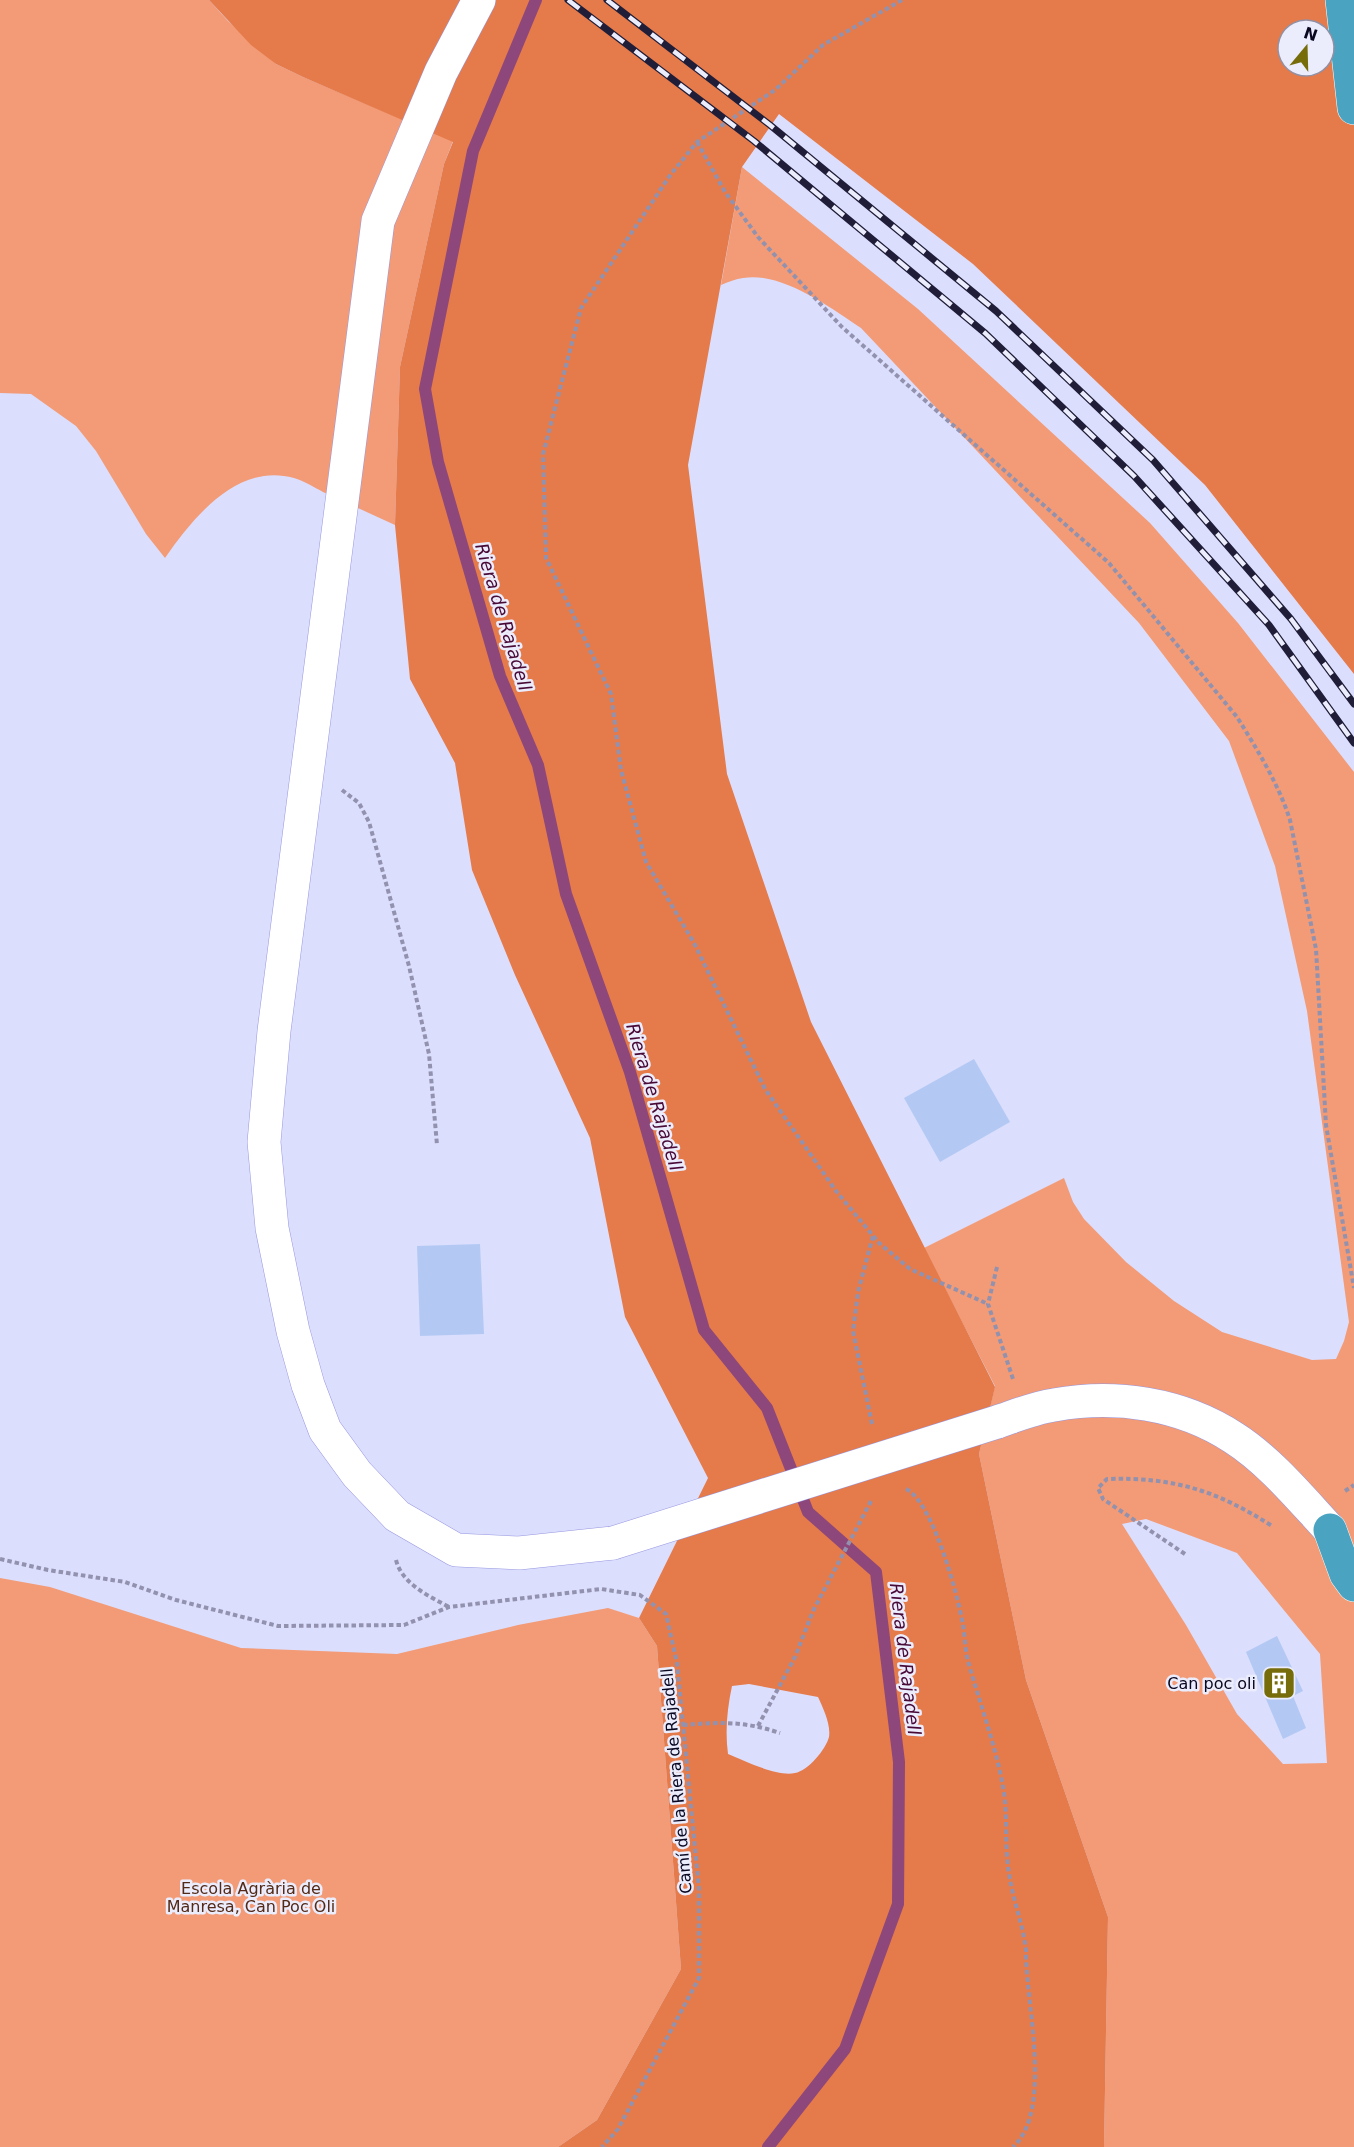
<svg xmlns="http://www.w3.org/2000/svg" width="1354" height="2147" font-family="'DejaVu Sans',sans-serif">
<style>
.green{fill:#f29b76;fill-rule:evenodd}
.forest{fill:#e57a4a;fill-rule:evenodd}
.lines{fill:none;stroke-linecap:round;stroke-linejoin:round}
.stream{stroke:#8e477b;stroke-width:12}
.building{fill:#b3c9f4}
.minor-casing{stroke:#9797e1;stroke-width:34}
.highway-casing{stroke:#fff;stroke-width:34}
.path{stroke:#9292af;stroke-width:4;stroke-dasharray:4.5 3;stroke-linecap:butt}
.minor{stroke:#fff;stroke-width:33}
.highway{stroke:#49a3c1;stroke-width:33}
.rail-casing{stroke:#201d38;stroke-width:7}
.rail{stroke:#ebecfc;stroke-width:4.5;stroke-dasharray:14;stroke-linecap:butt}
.minor-bridge-casing{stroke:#9797e1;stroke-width:34;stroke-linecap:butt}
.minor-bridge{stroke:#fff;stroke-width:33}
.labels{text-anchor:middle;stroke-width:5;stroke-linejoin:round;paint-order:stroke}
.poi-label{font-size:16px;fill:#0a0721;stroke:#ebecfc;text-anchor:end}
.street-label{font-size:16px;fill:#0a0721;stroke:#ebecfc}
.park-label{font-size:16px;fill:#542915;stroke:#ebecfc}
.water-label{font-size:18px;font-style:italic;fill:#490936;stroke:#ebecfc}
</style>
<rect width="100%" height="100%" fill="#dcdefd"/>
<!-- green -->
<g class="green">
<path d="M0 0H209L228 21 276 64 303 77 453 141 444 164 400 367 395 525C371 514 347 503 323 492 314 487 304 481 294 478 237 462 193 518 165 558L146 534 96 451 76 426 31 394 0 393Z"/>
<path d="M742 167 918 309 1150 523 1238 623 1354 772V2147H1104L1108 1917 1026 1680 979 1454 995 1386 924 1248 1064 1178 1073 1202 1084 1219 1126 1262 1174 1301 1222 1332 1312 1360 1336 1359 1344 1341 1349 1322 1307 1011 1275 866 1229 741 1139 623 861 328C831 308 781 271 743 278 736 279 728 282 721 285ZM1146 1519 1237 1553 1320 1654 1327 1763 1283 1764 1237 1714 1186 1625 1122 1524Z"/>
<path d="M0 1578 50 1587 241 1648 397 1654 518 1625 608 1608 639 1618 657 1646 681 1969 597 2120 558 2147H0Z"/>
</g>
<!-- forest -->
<path class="forest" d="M209 0H1354V674L1205 485 973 264 779 114 742 167 688 465 727 774 811 1022 995 1387 979 1454 1026 1680 1108 1917 1104 2147H558L597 2120 681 1969 657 1646 639 1618 708 1478 625 1317 590 1138 515 975 472 870 455 763 410 679 395 525 400 367 444 164 453 142 303 77 276 64 251 45ZM1288 30H1324V66H1288ZM749 1684 818 1697C823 1708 831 1724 829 1737 826 1749 808 1771 795 1773 777 1777 745 1761 728 1754 725 1732 727 1709 732 1686Z"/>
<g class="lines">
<!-- stream -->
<path class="stream" d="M536 0 473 151 425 389 438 462 500 676 538 765 566 894 630 1072 704 1330 767 1408 808 1512 876 1572 899 1762 898 1904 845 2049 768 2147"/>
</g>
<!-- building -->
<g class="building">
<path d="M974 1059 1010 1122 940 1162 904 1098Z"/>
<path d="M480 1244 484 1334 420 1336 417 1246Z"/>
<path d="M1277 1636 1303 1691 1293 1696 1306 1728 1283 1739 1246 1652Z"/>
</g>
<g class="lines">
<defs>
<g id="minor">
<path d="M479 0 441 72 378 221 274 1031 264 1142 272 1228 293 1331 308 1385 325 1430 357 1474 397 1516 456 1550 519 1553 613 1543"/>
<path d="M997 1422C1015 1416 1034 1408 1054 1405 1115 1394 1181 1403 1234 1438 1270 1461 1301 1499 1330 1530"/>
</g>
<g id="highway">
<path d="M1342 0 1354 108"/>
<path d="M1330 1530 1346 1574 1354 1585"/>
</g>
</defs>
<!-- minor casing -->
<use href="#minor" class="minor-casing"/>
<!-- highway casing -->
<use href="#highway" class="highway-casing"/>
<!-- path -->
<g class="path">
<path d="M902 0 823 45 775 90 697 142 671 174 581 308 543 454 546 558 611 694 621 770 646 862 694 943 765 1089 836 1191 879 1243 910 1269 988 1304"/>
<path d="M697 142 725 192 758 237 842 327 1109 563 1237 717C1257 749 1279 785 1290 820L1316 949 1326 1125 1354 1288"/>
<path d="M342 790 359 803 369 822 409 966 429 1054 437 1145"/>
<path d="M997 1267 988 1304 1013 1379"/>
<path d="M872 1424 853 1331 858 1292 873 1236"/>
<path d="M906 1489C933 1502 958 1596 963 1625 965 1637 965 1650 968 1661 980 1705 997 1748 1004 1793 1008 1822 1004 1850 1010 1879 1014 1903 1023 1925 1026 1950 1025 2001 1054 2109 1013 2147"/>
<path d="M1345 1491 1354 1485"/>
<path d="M1185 1554 1103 1499 1098 1488 1107 1479C1173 1477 1216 1490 1272 1526"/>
<path d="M0 1559 48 1570 125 1582 176 1600 278 1626 404 1625 449 1607 601 1589 640 1595 666 1614 677 1663 699 1889V1978L618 2129 602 2147"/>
<path d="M396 1560C402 1584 429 1596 449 1607"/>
<path d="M683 1725C720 1722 745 1721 780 1733"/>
<path d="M758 1726 795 1657 813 1611 871 1501"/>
</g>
<!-- minor -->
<use href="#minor" class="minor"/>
<!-- highway -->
<use href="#highway" class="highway"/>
<defs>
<g id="rail">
<path d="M568 0 754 141 985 333 1134 476 1269 625 1354 743"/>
<path d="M607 0 770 125 996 311 1153 460 1291 619 1354 704"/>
</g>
</defs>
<!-- rail casing -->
<use href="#rail" class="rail-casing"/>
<!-- rail -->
<use href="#rail" class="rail"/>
<defs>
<path id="minor-bridge" d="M613 1543 997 1422"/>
</defs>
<!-- minor-bridge casing -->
<use href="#minor-bridge" class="minor-bridge-casing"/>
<!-- minor-bridge -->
<use href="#minor-bridge" class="minor-bridge"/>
</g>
<!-- icons -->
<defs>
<symbol id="building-square" viewBox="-11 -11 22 22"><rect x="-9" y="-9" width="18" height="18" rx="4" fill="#766d0a" stroke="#ebecfc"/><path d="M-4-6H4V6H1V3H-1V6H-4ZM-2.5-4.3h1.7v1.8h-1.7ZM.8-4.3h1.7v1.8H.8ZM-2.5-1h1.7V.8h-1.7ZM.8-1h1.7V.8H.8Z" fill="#fff"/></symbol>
</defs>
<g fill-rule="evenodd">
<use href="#building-square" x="1260" y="1664" width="38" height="38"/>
</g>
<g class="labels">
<!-- poi labels -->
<g class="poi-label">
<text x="1256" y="1689">Can poc oli</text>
</g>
<!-- street labels -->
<g class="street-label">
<text transform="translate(676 1781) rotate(-95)" y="6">Camí de la Riera de Rajadell</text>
</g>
<!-- park labels -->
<g class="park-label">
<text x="251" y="1894">Escola Agrària de<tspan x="251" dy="18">Manresa, Can Poc Oli</tspan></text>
</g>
<!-- water labels -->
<g class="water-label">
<text transform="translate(503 617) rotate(73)" y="6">Riera de Rajadell</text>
<text transform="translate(654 1097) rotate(73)" y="6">Riera de Rajadell</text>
<text transform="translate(905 1659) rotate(83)" y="6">Riera de Rajadell</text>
</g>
</g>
<!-- north arrow -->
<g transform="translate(1306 48) rotate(19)"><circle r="28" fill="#ebecfc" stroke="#9190a4" stroke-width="1.5"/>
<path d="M0-4.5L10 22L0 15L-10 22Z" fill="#766d0a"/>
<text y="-9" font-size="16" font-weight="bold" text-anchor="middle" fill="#0a0721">N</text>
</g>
</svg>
